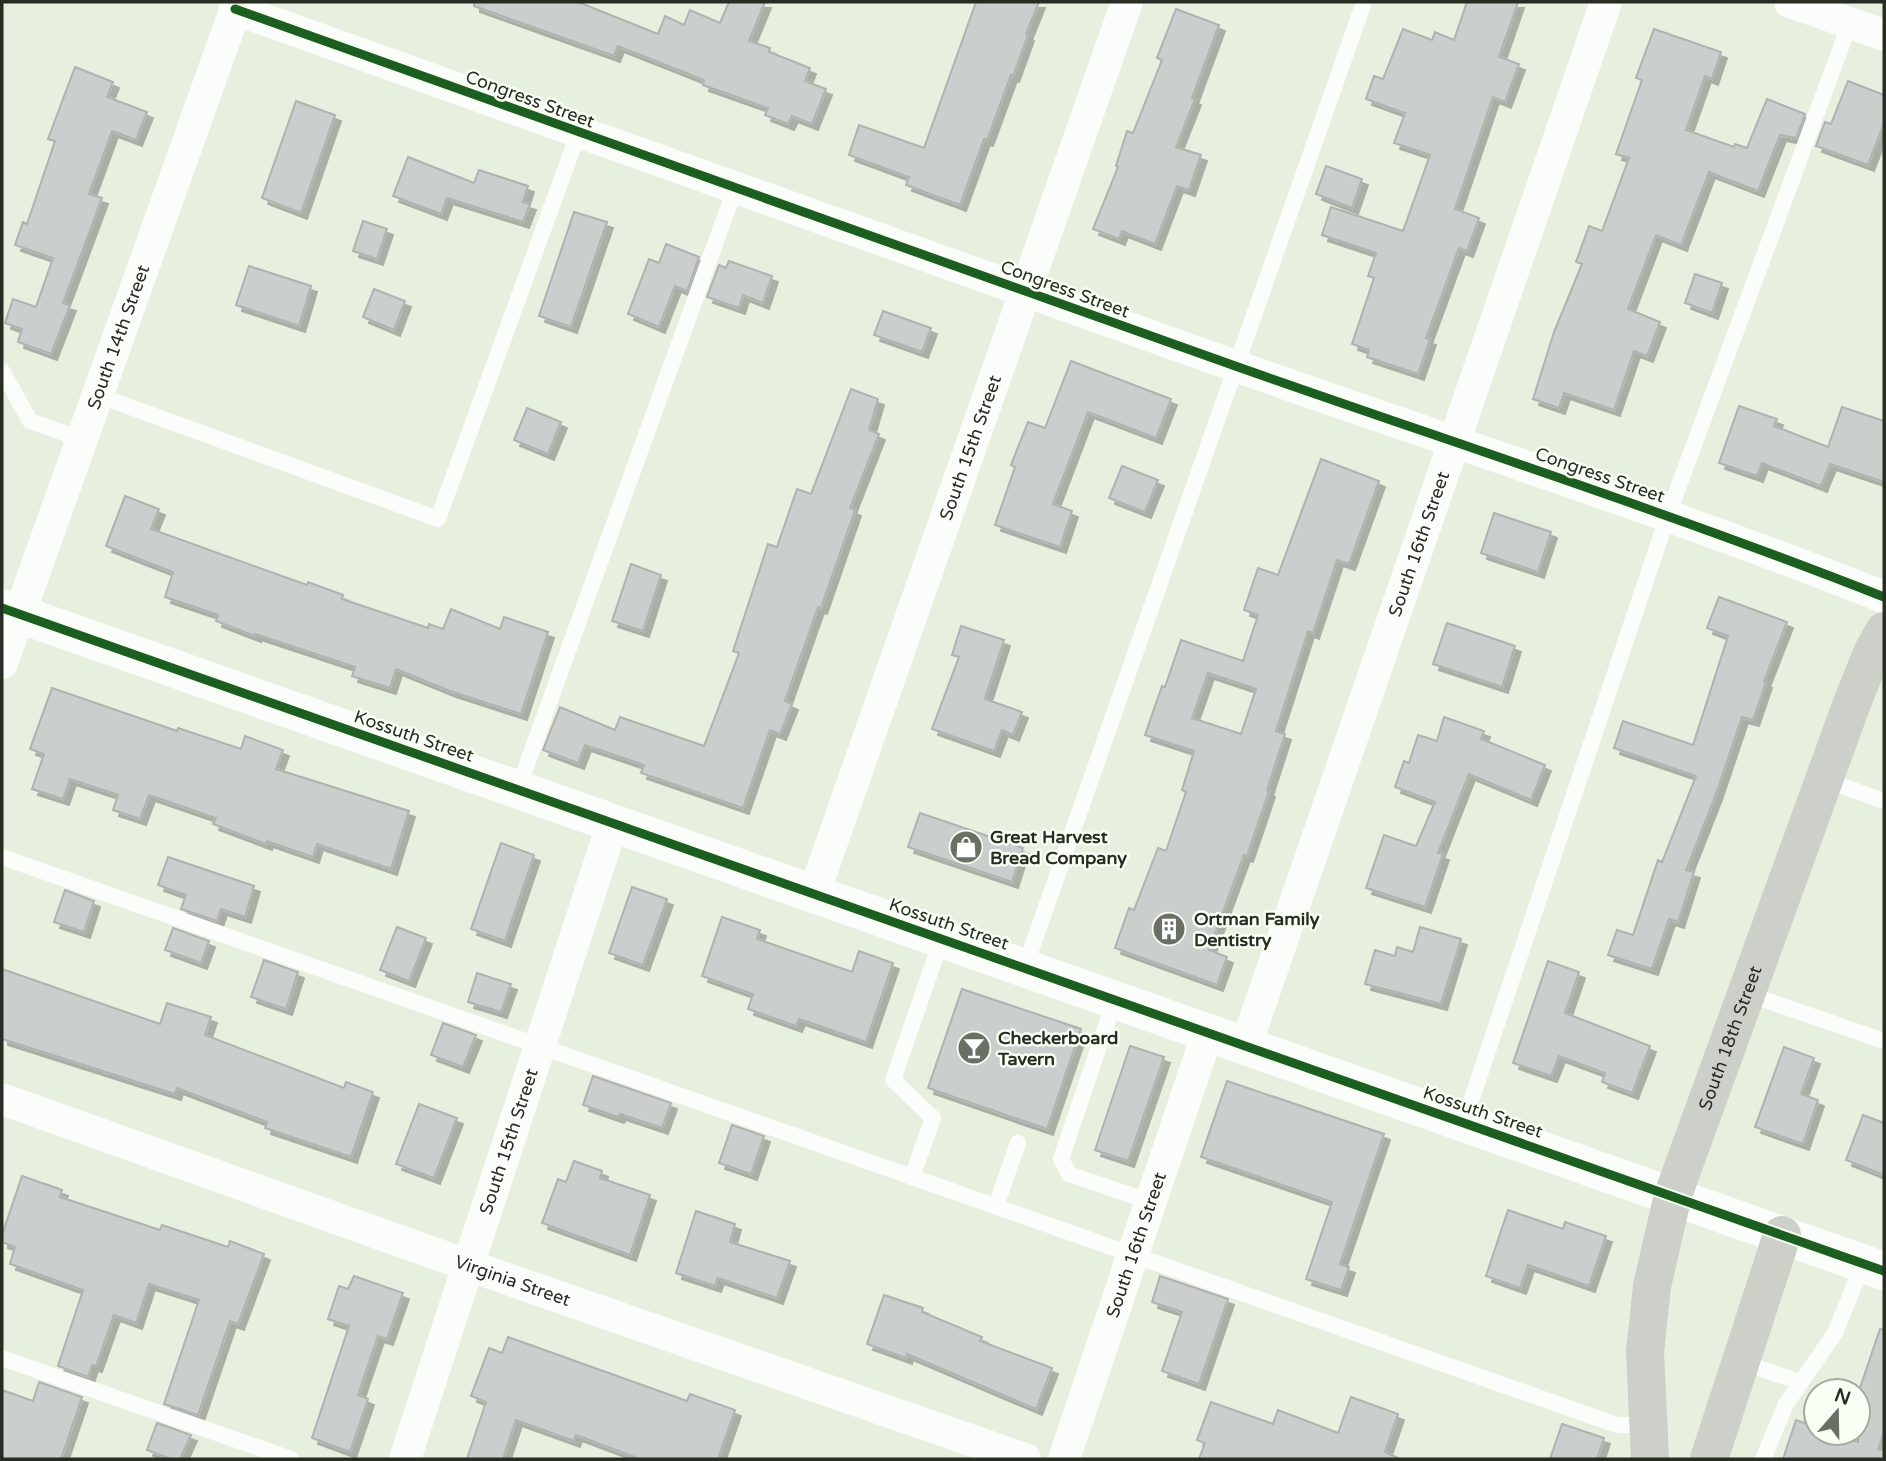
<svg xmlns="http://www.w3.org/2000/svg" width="1886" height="1461" font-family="'Varela Round',sans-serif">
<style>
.building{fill:#cacfcd;stroke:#aeb2b0;stroke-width:2;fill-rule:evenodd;filter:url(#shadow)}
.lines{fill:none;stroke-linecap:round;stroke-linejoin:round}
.service{stroke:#fbfdfa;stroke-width:16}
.minor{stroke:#fbfdfa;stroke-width:32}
.tertiary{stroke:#fbfdfa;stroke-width:38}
.secondary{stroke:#cdd0c9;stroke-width:38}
.cycleway-casing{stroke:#f9fff4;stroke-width:13}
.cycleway{stroke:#1b5e20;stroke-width:9}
.labels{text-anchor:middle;stroke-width:5;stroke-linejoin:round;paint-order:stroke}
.street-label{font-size:18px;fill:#272d22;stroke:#f9fff4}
.poi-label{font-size:18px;font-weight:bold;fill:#272d22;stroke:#f9fff4;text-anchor:start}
</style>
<defs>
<filter id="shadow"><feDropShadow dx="6" dy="6" stdDeviation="0" flood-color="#0004"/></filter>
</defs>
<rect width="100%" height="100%" fill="#e7efdf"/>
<!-- building -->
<g class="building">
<path d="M474 2H578L658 34 665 16 684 25 690 10 720 23 729 2H765L749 41 770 48 769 52 810 68 805 81 826 89 812 124 792 116 788 124 765 115 768 108 703 85 704 80 618 46 614 56 474 6Z"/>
<path d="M976 2H1039L1026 34 1028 35 1013 76 1011 75 987 140 984 139 960 205 906 185 909 177 849 155 859 125 924 148Z"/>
<path d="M1467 2H1518L1499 57 1519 64 1505 102 1493 97 1455 209 1479 218 1467 251 1459 248 1426 338 1430 339 1418 374 1367 357 1369 350 1352 344 1374 278 1368 276 1376 253 1322 235 1331 207 1403 231 1430 155 1394 143 1405 113 1366 99 1374 76 1383 79 1403 29 1432 40 1435 32 1454 40Z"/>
<path d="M1176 9 1219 25 1192 98 1195 99 1176 147 1201 155 1189 190 1177 186 1155 244 1122 231 1119 239 1093 229 1118 167 1116 166 1127 131 1133 133 1162 60 1157 58Z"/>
<path d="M1654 29 1721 52 1712 79 1705 76 1686 130 1734 147 1735 144 1747 148 1767 99 1805 114 1796 138 1780 135 1758 191 1709 172 1681 245 1656 235 1628 309 1660 322 1647 356 1634 351 1614 410 1564 393 1559 408 1533 399 1554 332 1582 264 1576 262 1589 226 1602 231 1629 158 1616 154 1642 80 1636 78Z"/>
<path d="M75 67 113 82 107 97 147 112 136 140 112 131 89 194 102 198 63 303 70 305 51 354 18 342 22 329 5 323 13 299 36 307 53 258 15 245 23 222 27 224 55 141 48 139Z"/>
<path d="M1848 81 1884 95V123L1868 165 1816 146 1825 122 1831 124Z"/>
<path d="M296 101 335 115 301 213 262 198Z"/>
<path d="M408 157 474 183 479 170 528 186 523 202 530 204 523 222 447 198 441 214 393 196Z"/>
<path d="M1326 166 1362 179 1352 208 1316 194Z"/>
<path d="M574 212 607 222 571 327 539 316Z"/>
<path d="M363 221 387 229 377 259 353 251Z"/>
<path d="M666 244 699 257 687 291 675 286 659 327 628 314 649 259 659 263Z"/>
<path d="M729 261 772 276 763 303 743 295 739 308 707 297 719 265 726 268Z"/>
<path d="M249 266 311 286 299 326 236 305Z"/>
<path d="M1695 274 1722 283 1712 313 1685 303Z"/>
<path d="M374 289 405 301 394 330 363 317Z"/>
<path d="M883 311 931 328 922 352 874 335Z"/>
<path d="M1071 361 1171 399 1156 438 1088 412 1053 504 1072 511 1060 547 995 525 1015 467 1011 465 1028 422 1045 428Z"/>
<path d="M851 389 878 399 869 430 879 434 850 508 855 510 821 608 818 607 785 701 792 704 780 734 770 730 743 808 641 773 644 765 585 745 578 763 543 750 560 707 615 730 620 717 704 746 739 653 733 651 768 544 777 547 797 489 811 494Z"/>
<path d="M1739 406 1777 419 1774 426 1828 447 1842 407 1884 421V482L1830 464 1821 486 1762 463 1757 476 1719 463Z"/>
<path d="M527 408 561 422 548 454 514 440Z"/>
<path d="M1321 459 1379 481 1349 564 1337 560 1313 633 1308 631 1276 731 1285 734 1267 790 1269 791 1247 856 1244 855 1209 950 1227 957 1217 985 1115 948 1129 908 1134 910 1158 848 1166 851 1186 792 1182 790 1194 751 1145 735 1162 686 1165 687 1181 640 1243 661 1258 615 1244 610 1258 568 1278 575ZM1208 673 1256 689 1241 734 1192 718Z"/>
<path d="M1122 466 1158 480 1145 512 1109 498Z"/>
<path d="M125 496 159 509 151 529 307 585 308 582 343 595 342 599 428 628 429 624 443 629 451 609 500 629 504 617 548 632 521 714 450 691 396 669 390 688 352 676 355 667 255 634V636L216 621 218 615 165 597 173 572 106 546Z"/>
<path d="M1494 513 1551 532 1538 572 1481 553Z"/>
<path d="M631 564 661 575 643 631 612 621Z"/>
<path d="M1719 597 1787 622 1764 681 1766 682 1753 720 1742 717 1716 794 1686 870 1694 872 1678 922 1669 919 1652 969 1608 955 1617 930 1633 935 1658 860 1662 862 1696 776 1614 748 1623 721 1693 745 1728 636 1707 628Z"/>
<path d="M1447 623 1515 646 1502 687 1433 664Z"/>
<path d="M961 626 1004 640 985 699 1022 712 1013 735 1002 730 994 751 932 729 959 657 952 655Z"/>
<path d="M52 688 177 731 178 728 241 749 245 736 283 750 276 769 409 811 391 869 317 844 313 857 267 841 266 844 213 824 216 818 149 795 140 819 113 810 118 795 70 779 63 799 32 789 44 754 30 749Z"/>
<path d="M1444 717 1484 731 1481 739 1545 765 1531 800 1469 774 1438 853 1443 854 1425 907 1366 888 1384 835 1416 846 1435 802 1395 787 1404 761 1409 763 1418 735 1437 741Z"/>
<path d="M920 813 1023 848 1012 882 908 847Z"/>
<path d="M501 843 534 855 505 941 471 929Z"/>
<path d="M168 857 254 886 245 917 221 909 217 921 181 909 186 895 158 885Z"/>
<path d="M632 887 667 899 643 965 609 953Z"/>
<path d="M65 890 94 901 84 932 54 922Z"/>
<path d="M722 917 760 930 757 939 852 972 859 951 893 963 866 1042 799 1019 796 1026 748 1009 753 994 702 976Z"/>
<path d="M397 927 426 938 409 981 380 970Z"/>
<path d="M1420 927 1461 939 1441 1004 1365 984 1375 950 1395 956 1397 947 1413 952Z"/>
<path d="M173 928 209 941 201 963 165 950Z"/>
<path d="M264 960 298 972 286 1009 251 997Z"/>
<path d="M1548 961 1579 972 1565 1013 1650 1046 1632 1093 1602 1082 1605 1073 1559 1056 1551 1076 1513 1063Z"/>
<path d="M2 969 160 1024 167 1003 211 1017 205 1035 344 1088 346 1082 373 1092 351 1157 265 1128 267 1122 177 1088 175 1094 2 1039Z"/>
<path d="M477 973 511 984 501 1012 468 1002Z"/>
<path d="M962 989 1081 1029 1047 1129 928 1088Z"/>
<path d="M443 1023 476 1035 463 1067 431 1055Z"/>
<path d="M1130 1046 1164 1057 1128 1161 1095 1150Z"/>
<path d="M1784 1047 1814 1058 1801 1094 1818 1100 1803 1144 1755 1127Z"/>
<path d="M593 1076 671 1103 662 1128 620 1114 618 1117 583 1105Z"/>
<path d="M1227 1081 1384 1134 1340 1264 1349 1267 1341 1290 1306 1279 1332 1202 1201 1157Z"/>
<path d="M419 1104 457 1118 434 1178 396 1164Z"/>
<path d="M1863 1115 1884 1123V1175L1846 1160Z"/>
<path d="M732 1125 764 1136 751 1174 719 1163Z"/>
<path d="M574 1161 602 1171 600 1178 650 1195 630 1255 542 1223 558 1179 566 1182Z"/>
<path d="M22 1176 62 1190 60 1197 160 1230 162 1225 228 1247 230 1241 264 1254 238 1324 230 1321 198 1415 164 1404 199 1300 149 1284 136 1323 114 1315 96 1366 92 1365 88 1377 58 1366 83 1290 10 1264 15 1247 2 1242V1235Z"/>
<path d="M1508 1210 1563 1229 1565 1222 1606 1236 1589 1286 1528 1265 1520 1288 1486 1276Z"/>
<path d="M696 1211 735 1224 730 1242 790 1261 777 1298 718 1278 715 1286 676 1273Z"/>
<path d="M354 1276 403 1293 387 1339 378 1336 358 1395 368 1399 350 1452 312 1438 349 1326 328 1319 339 1286 348 1289Z"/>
<path d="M1160 1276 1228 1299 1199 1384 1162 1371 1182 1312 1152 1302Z"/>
<path d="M884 1295 923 1308 922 1312 982 1337 980 1341 1052 1368 1036 1409 907 1354 906 1358 867 1344Z"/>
<path d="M1880 1329 1884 1330V1432L1878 1449 1884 1451V1459H1783L1796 1420 1816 1427V1433H1832L1858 1442V1394Z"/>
<path d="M508 1337 687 1401 690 1394 735 1410 718 1459H640L576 1435 574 1441 516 1420 503 1459H467L486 1402 471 1396 489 1348 502 1353Z"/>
<path d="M39 1382 82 1397 61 1459H2V1390L33 1401Z"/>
<path d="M1351 1397 1398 1414 1385 1452 1400 1459H1199L1205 1443 1197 1440 1211 1402 1273 1424 1278 1410 1338 1433Z"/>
<path d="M157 1423 191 1435 180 1459H171L147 1450Z"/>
<path d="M1562 1424 1604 1438 1597 1459H1550Z"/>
</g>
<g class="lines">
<!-- service -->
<g class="service">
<path d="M2 371 30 421 81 439"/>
<path d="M97 395 438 519 578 134"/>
<path d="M1825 780 1884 801"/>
<path d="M518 789 735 189"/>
<path d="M2 857 1617 1425H1649"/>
<path d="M1025 967 1364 2"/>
<path d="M1748 994 1884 1041"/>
<path d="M1115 999 1061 1159 1069 1174 1151 1202"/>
<path d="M1464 1122 1668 515 1850 23"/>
<path d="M912 1177 933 1118 893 1080 942 938"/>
<path d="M996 1206 1018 1143"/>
<path d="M2 1358 291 1459"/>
<path d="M1741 1362 1800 1382"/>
<path d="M1763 1459 1786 1404 1835 1333 1863 1264"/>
</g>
<!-- minor -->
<g class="minor">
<path d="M1790 2 1884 35"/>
<path d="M235 9C569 130 903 250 1238 367 1454 443 1671 513 1884 597"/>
<path id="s1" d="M2 663 238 2"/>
<path id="s2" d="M814 893 1127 2"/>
<path id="s3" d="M1246 1045 1606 2"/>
<path id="s4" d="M2 1099 470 1266 1025 1459"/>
<path id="s5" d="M405 1459 613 822"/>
<path id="s6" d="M1064 1459 1208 1032"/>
</g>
<!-- tertiary -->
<path class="tertiary" d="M2 608 1884 1271"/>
<!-- secondary -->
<g class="secondary">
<path id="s7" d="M1650 1459 1645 1352 1652 1286 1673 1195 1852 703 1872 653 1884 631"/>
<path d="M1709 1459 1782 1235"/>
</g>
<defs>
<g id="cycleway">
<path d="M235 9C569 130 903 250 1238 367 1454 443 1671 513 1884 597"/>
<path d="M2 608 1884 1271"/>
</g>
</defs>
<!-- cycleway casing -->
<use href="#cycleway" class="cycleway-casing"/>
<!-- cycleway -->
<use href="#cycleway" class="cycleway"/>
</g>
<!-- icons -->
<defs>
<symbol id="shop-disc" viewBox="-11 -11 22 22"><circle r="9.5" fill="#6a7164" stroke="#f9fff4"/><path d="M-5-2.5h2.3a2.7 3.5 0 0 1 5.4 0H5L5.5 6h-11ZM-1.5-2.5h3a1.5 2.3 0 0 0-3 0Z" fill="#fff"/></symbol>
<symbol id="building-disc" viewBox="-11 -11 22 22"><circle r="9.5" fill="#6a7164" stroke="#f9fff4"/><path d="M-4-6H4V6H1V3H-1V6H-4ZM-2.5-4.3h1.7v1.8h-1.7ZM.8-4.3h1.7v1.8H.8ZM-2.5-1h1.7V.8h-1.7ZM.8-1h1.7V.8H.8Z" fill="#fff"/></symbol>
<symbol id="bar-disc" viewBox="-11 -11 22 22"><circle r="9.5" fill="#6a7164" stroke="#f9fff4"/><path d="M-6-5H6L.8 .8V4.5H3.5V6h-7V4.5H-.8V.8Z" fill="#fff"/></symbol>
</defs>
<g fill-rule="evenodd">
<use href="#shop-disc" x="947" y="828" width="38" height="38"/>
<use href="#building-disc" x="1150" y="910" width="38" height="38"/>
<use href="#bar-disc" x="955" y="1029" width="38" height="38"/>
</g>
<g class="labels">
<!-- street labels -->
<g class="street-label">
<text transform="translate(530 99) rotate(20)" y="6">Congress Street</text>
<text transform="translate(1065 289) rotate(20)" y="6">Congress Street</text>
<text dy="6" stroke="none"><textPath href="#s1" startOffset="346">South 14th Street</textPath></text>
<text dy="6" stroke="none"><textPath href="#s2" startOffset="472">South 15th Street</textPath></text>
<text transform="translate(1600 475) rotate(19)" y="6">Congress Street</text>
<text dy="6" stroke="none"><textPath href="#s3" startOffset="530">South 16th Street</textPath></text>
<text transform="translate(414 736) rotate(19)" y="6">Kossuth Street</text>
<text transform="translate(949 924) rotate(19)" y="6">Kossuth Street</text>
<text dy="6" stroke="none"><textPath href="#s7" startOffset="434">South 18th Street</textPath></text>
<text transform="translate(1483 1112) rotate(19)" y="6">Kossuth Street</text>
<text dy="6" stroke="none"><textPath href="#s5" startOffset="334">South 15th Street</textPath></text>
<text dy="6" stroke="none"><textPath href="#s6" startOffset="226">South 16th Street</textPath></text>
<text dy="6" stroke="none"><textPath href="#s4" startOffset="542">Virginia Street</textPath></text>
</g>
<!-- poi labels -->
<g class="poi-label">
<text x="990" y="843">Great Harvest<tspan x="990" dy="21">Bread Company</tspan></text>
<text x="1194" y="925">Ortman Family<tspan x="1194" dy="21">Dentistry</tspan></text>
<text x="998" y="1044">Checkerboard<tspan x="998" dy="21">Tavern</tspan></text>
</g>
</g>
<!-- border -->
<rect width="1886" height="1461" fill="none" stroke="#272d22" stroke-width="7"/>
<!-- north arrow -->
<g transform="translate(1837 1412) rotate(20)"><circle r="33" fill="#f9fff4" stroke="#a5aba0" stroke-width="2"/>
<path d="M0-5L12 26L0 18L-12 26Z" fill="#6a7164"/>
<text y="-10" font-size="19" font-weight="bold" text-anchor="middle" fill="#272d22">N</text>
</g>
</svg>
